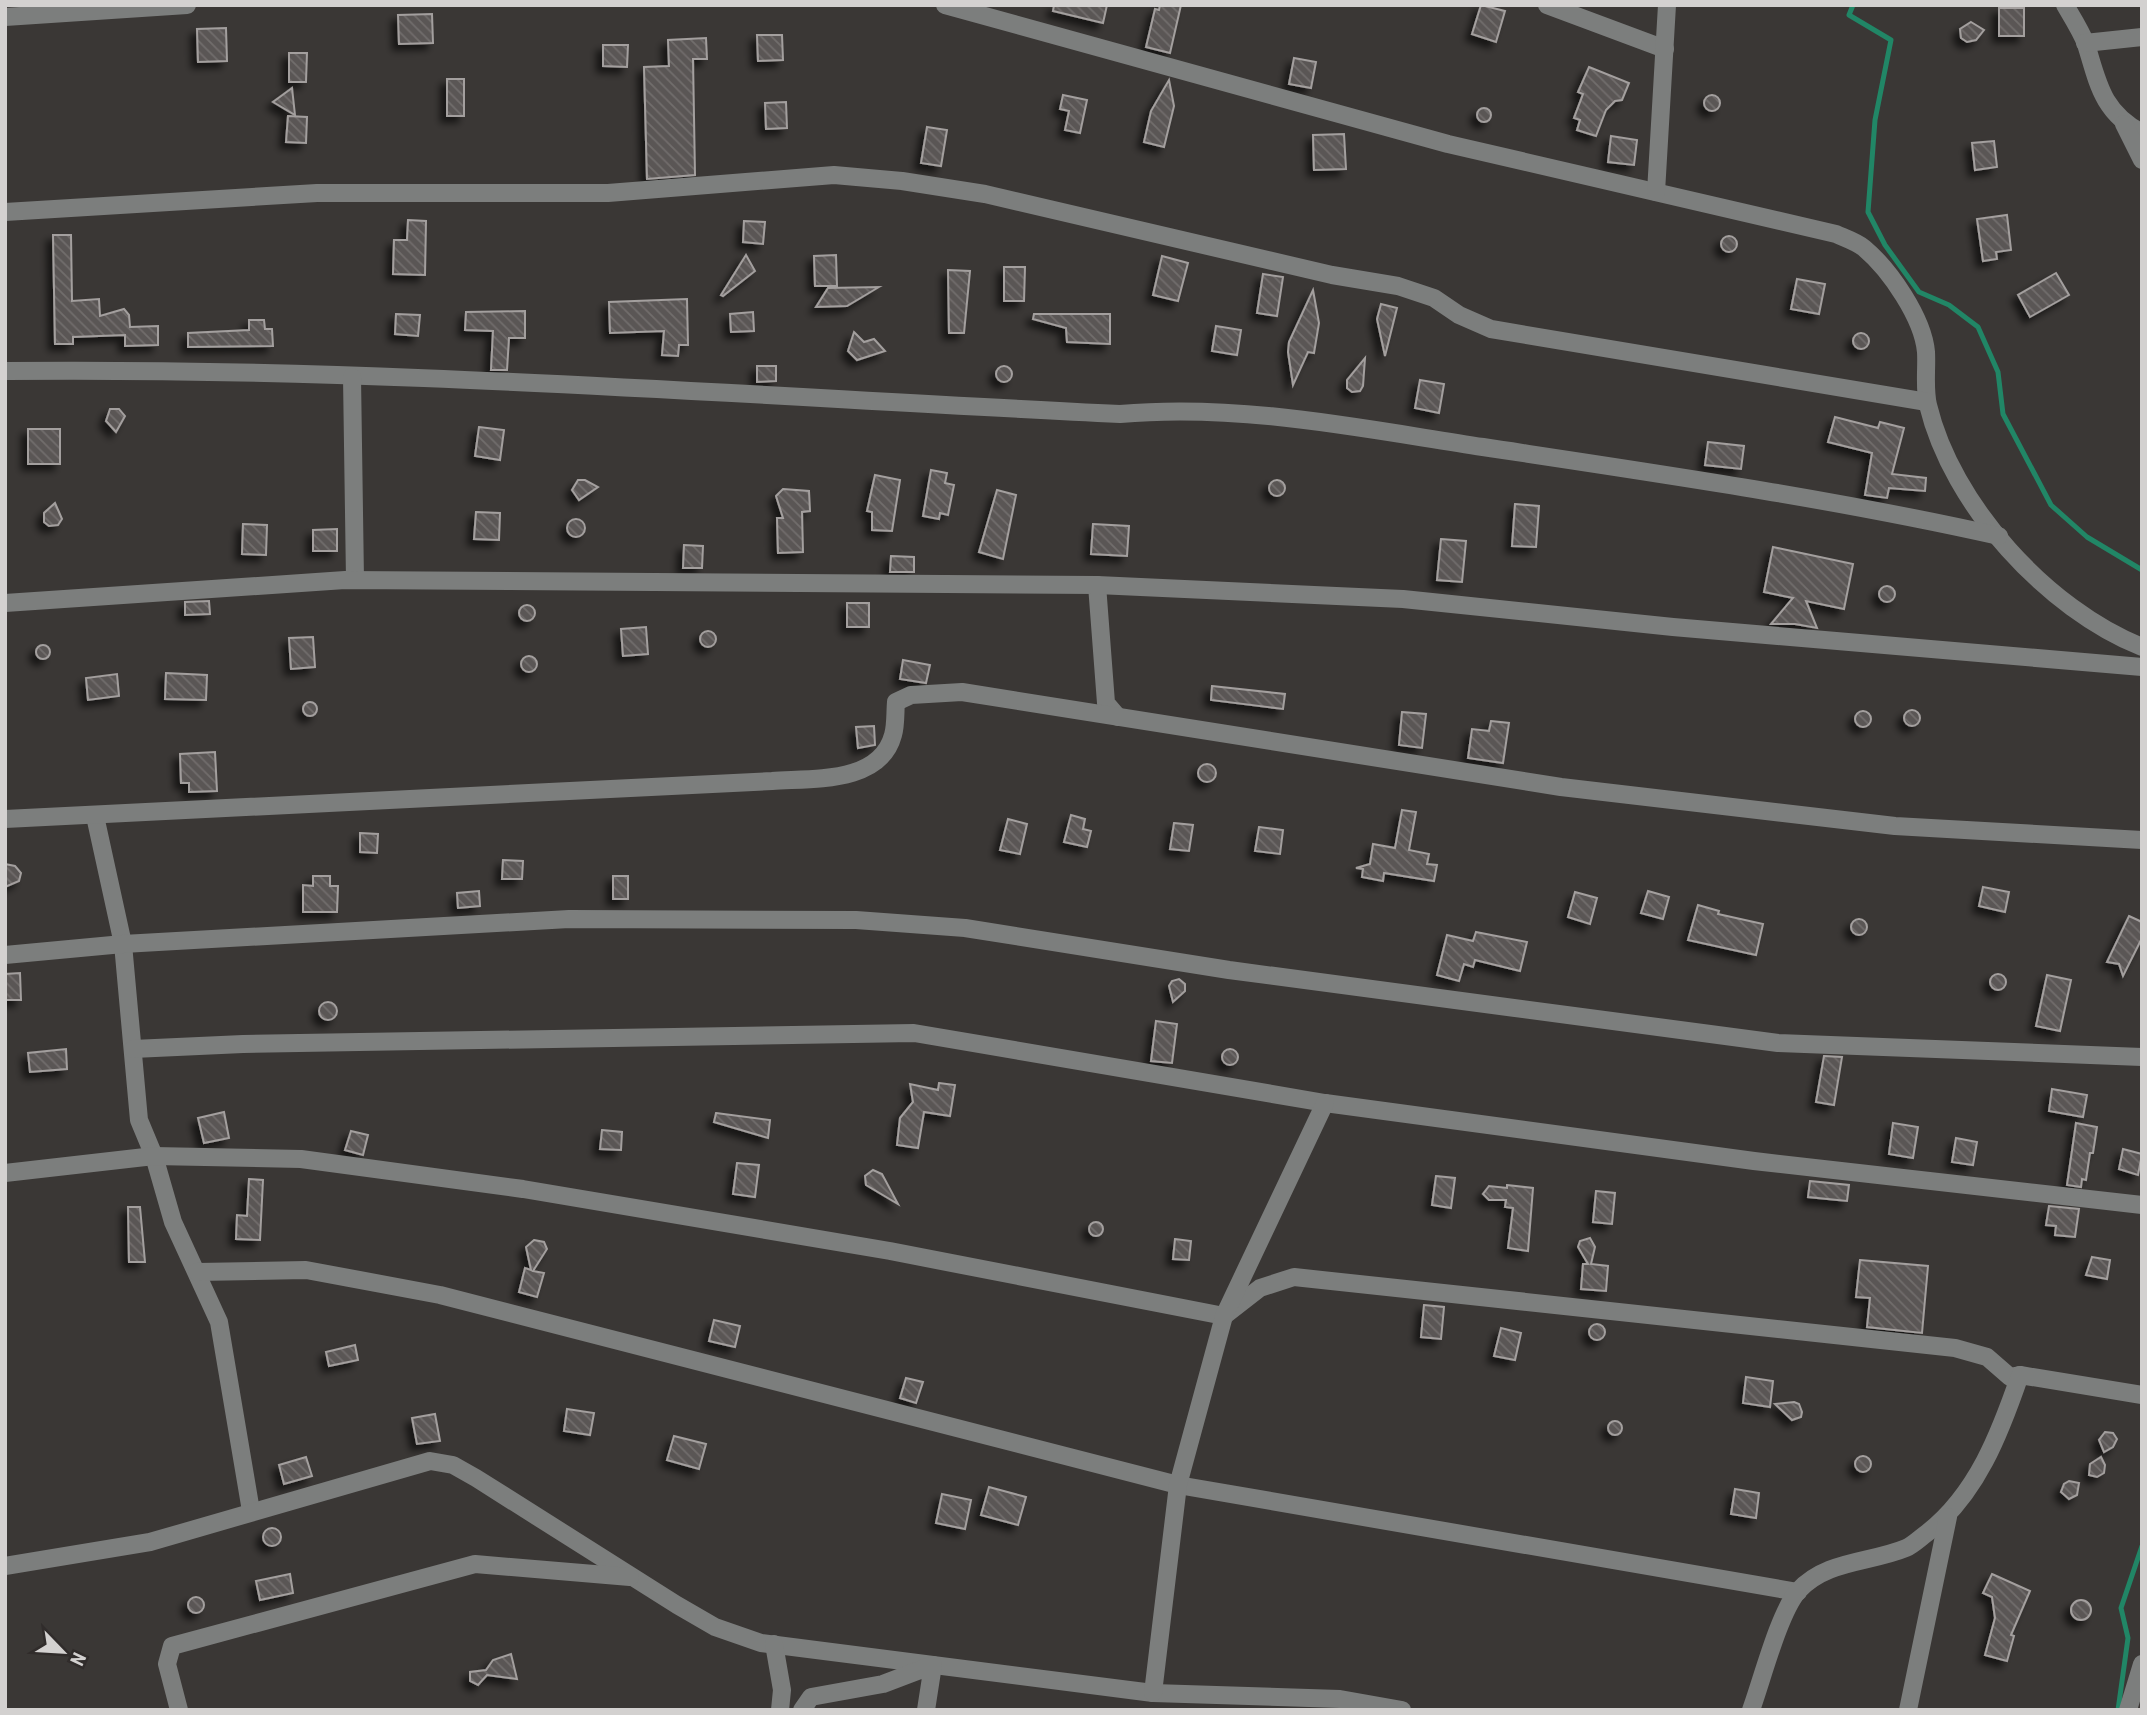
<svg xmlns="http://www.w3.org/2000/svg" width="2147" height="1715" font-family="'Roboto Condensed',sans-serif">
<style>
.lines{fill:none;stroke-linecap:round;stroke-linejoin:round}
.stream{stroke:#218666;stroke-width:5}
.building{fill:url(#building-back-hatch);stroke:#a39f9e;stroke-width:2;filter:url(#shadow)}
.minor{stroke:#7c7e7d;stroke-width:18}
</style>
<defs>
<pattern id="building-back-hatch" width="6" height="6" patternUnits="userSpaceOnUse" patternTransform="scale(1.75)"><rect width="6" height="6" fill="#5a5655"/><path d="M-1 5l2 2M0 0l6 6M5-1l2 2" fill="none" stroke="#716d6c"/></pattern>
<filter id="shadow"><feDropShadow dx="-6" dy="6" stdDeviation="3.5" flood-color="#0009"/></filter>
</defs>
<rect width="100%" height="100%" fill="#3a3735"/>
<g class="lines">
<!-- stream -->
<g class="stream">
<path d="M1853 5 1849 15 1891 40 1875 120 1868 212 1885 245 1919 292 1949 305 1978 327 1998 372 2003 414 2051 505 2087 537 2142 570"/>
<path d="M2118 1710 2128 1638 2121 1608 2142 1546"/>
</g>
</g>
<!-- building -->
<g class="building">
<path d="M1054 5H1107L1103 23 1053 11Z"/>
<path d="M1160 5H1181L1170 53 1146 47 1155 9 1159 10Z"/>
<path d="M1481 5 1505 11 1496 42 1472 34Z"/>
<rect x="1999" y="8" width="25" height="28"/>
<path d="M432 14 433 43 399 44 398 15Z"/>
<path d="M1971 22 1984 30 1976 40 1967 42 1961 38 1960 29Z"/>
<path d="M226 28 227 61 198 62 197 29Z"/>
<path d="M757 35H782L783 60 758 61Z"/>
<path d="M706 38 707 59H693L695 175 647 179 644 67 669 66 668 40Z"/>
<path d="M603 45H628L627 67 603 66Z"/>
<path d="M289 53H307L306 82H289Z"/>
<path d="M1294 58 1316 62 1311 88 1289 84Z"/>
<path d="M1589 67 1629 83 1622 100 1615 101 1606 110 1596 136 1577 130 1580 120 1574 118 1583 94 1578 92Z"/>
<rect x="447" y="79" width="17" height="37"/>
<path d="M1169 80 1174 106 1164 147 1144 142 1151 111Z"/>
<path d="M292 88 295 115 273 102Z"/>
<circle cx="1712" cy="103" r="8"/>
<path d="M1063 95 1087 100 1080 133 1065 130 1069 111 1060 109Z"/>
<path d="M786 102 787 128 766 129 765 103Z"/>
<circle cx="1484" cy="115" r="7"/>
<path d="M288 116 307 117 306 143 286 142Z"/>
<path d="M927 127 947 130 941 166 921 163Z"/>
<path d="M1344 134 1346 169 1314 170 1313 135Z"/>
<path d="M1611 136 1637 140 1634 165 1608 162Z"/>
<path d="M1994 141 1997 167 1975 170 1972 143Z"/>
<path d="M2007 215 2011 250 1996 252 1997 259 1983 261 1977 219Z"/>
<path d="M408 220 426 221 425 275 393 274 394 240H407Z"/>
<path d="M744 221 765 222 763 244 743 242Z"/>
<path d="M53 235H71L72 301 99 299 100 316 124 309 129 315 130 327 158 326V345L125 346V335L73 337V344H55Z"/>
<circle cx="1729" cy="244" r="8"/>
<path d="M746 255 755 271 723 296 721 295Z"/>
<path d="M836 255 837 286H815L814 256Z"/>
<path d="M1162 256 1188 263 1178 301 1153 295Z"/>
<path d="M1004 267H1025L1024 301H1004Z"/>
<path d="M948 270 970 271 964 333H949Z"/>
<path d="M2056 273 2069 295 2030 317 2018 295Z"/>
<path d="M1263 274 1283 277 1277 316 1257 313Z"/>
<path d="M1797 279 1825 284 1819 314 1791 309Z"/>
<path d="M879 287 847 306 816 307 828 288Z"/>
<path d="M1313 290 1319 323 1314 353 1308 352 1293 385 1288 352 1289 342Z"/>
<path d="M687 299 688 345H679L678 356 662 355 664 331 610 333 609 302Z"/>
<path d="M1381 304 1397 308 1385 356 1377 319Z"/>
<path d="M525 311V338H509L507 370H491L493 331 465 330 466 312Z"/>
<path d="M753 312 754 331 731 332 730 314Z"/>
<path d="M396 314 420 315 418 336 395 334Z"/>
<path d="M1034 314H1110V344L1067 342 1066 328 1033 319Z"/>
<path d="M249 320H264L265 329H272L273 346 188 347V333L249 330Z"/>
<path d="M1216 326 1241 330 1237 355 1212 351Z"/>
<path d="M854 332 864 342 874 339 885 351 857 360 848 351Z"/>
<circle cx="1861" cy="341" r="8"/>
<path d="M1365 358 1363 386 1360 391 1352 392 1347 388V380Z"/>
<path d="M757 366H776V381L757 382Z"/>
<circle cx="1004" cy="374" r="8"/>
<path d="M1420 380 1444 384 1439 413 1415 408Z"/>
<path d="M110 409H119L125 416 116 432 106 421Z"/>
<path d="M1835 417 1878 428 1880 422 1904 428 1892 474 1926 478 1925 491 1889 488 1887 498 1865 495 1872 453 1828 442Z"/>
<path d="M479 427 504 430 500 460 475 456Z"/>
<rect x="28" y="429" width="32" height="35"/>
<path d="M1708 442 1744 446 1741 469 1705 465Z"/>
<path d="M931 470 947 473 945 483 954 485 948 515 940 513 939 519 923 516Z"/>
<path d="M875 475 900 480 892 531 872 530V512L867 511Z"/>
<circle cx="1277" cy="488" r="8"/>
<path d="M578 480H585L598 487 579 500 572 490Z"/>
<path d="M783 489 809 491 810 511 802 512 803 552 778 553 777 518H783L776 496Z"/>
<path d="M997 490 1016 495 1003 559 979 552Z"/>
<path d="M55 503 62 519 58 525 49 526 44 522V513Z"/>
<path d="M1515 504 1539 506 1536 547 1512 546Z"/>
<path d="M476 512 500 513 499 540 474 539Z"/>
<circle cx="576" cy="528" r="9"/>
<path d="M243 524 267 525 266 555 242 554Z"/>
<path d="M1093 524 1129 526 1127 556 1091 554Z"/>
<path d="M337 529V551H313V530Z"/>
<path d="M1441 539 1466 541 1462 582 1437 580Z"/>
<path d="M684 545 703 546 702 568H683Z"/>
<path d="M1773 547 1853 564 1844 609 1806 601 1817 628 1795 624H1771L1793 598 1764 592Z"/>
<path d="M891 556 914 557V572H890Z"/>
<circle cx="1887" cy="594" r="8"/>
<path d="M209 601 210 614 185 615V602Z"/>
<rect x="847" y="603" width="22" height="24"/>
<circle cx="527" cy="613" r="8"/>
<path d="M646 627 648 654 623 656 621 629Z"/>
<circle cx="708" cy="639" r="8"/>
<path d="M313 637 315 667 291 669 289 638Z"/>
<circle cx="43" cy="652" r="7"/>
<circle cx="529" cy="664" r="8"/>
<path d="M903 660 930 665 926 683 900 679Z"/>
<path d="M166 673 207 675 206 700 165 699Z"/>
<path d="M117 674 119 696 88 700 86 678Z"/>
<path d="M1212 686 1285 694 1283 709 1211 700Z"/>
<circle cx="310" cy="709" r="7"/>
<circle cx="1912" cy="718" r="8"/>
<circle cx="1863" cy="719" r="8"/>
<path d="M1402 712 1426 714 1422 748 1399 745Z"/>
<path d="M1491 721 1509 723 1503 763 1468 758 1472 729 1489 731Z"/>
<path d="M874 726 875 745 858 748 856 727Z"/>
<path d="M215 752 217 791 189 792V783H181L180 754Z"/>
<circle cx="1207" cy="773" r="9"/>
<path d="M1402 810 1416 812 1409 850 1429 854 1427 864 1437 865 1434 881 1384 873 1383 881 1362 877 1363 869 1356 868 1370 864 1373 844 1395 848Z"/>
<path d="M1071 815 1085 819 1083 829 1091 831 1087 847 1064 842Z"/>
<path d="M1008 819 1027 824 1020 854 1000 850Z"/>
<path d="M1174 823 1193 825 1189 851 1170 849Z"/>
<path d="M1259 827 1283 830 1280 854 1255 851Z"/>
<path d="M360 833 378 834 377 853 360 852Z"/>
<path d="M503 860 523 861 522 879H502Z"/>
<path d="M5 864 15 866 21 873 19 881 5 887Z"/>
<path d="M313 876H330V886H338L337 912H303V885L313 886Z"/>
<rect x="613" y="876" width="15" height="23"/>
<path d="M1983 887 2009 892 2005 912 1979 906Z"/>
<path d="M479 891 480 906 458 908 457 893Z"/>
<path d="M1648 891 1669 897 1663 919 1641 913Z"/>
<path d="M1575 892 1597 898 1590 924 1568 917Z"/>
<path d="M1698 905 1719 911 1718 914 1763 924 1756 955 1688 940Z"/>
<path d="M2129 916 2142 922V938L2123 976 2119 964 2107 962Z"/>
<circle cx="1859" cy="927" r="8"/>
<path d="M1476 932 1527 942 1520 971 1475 960 1473 967 1464 964 1459 981 1437 975 1447 935 1473 941Z"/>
<path d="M20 973 21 1000H5V974Z"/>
<circle cx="1998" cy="982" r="8"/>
<path d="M2047 975 2071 980 2060 1031 2036 1026Z"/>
<path d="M1179 979 1185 984V991L1173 1002 1169 986 1172 981Z"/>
<circle cx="328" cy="1011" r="9"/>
<path d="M1156 1021 1177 1024 1172 1063 1151 1061Z"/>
<circle cx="1230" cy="1057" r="8"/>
<path d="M66 1049 67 1069 30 1072 28 1053Z"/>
<path d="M1824 1056 1842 1057 1834 1105 1816 1102Z"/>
<path d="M939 1083 955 1085 950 1116 924 1112 918 1148 897 1145 900 1118 913 1102 910 1084 938 1090Z"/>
<path d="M2052 1089 2087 1095 2083 1117 2049 1111Z"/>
<path d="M224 1112 229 1138 204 1143 198 1118Z"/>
<path d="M716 1113 770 1120 768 1138 714 1122Z"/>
<path d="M1893 1123 1918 1127 1913 1158 1889 1154Z"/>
<path d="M2076 1123 2097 1127 2093 1153H2090L2086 1180 2082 1179 2081 1187 2067 1185Z"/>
<path d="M602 1130 622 1132 621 1150 600 1149Z"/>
<path d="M351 1131 368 1135 363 1155 345 1150Z"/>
<path d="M1956 1138 1977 1142 1973 1165 1952 1162Z"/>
<path d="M2123 1149 2142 1154 2138 1175 2119 1169Z"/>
<path d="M737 1163 759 1165 755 1197 733 1194Z"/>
<path d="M873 1170 882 1174 898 1204 866 1185 865 1176Z"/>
<path d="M1436 1176 1455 1178 1451 1208 1432 1205Z"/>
<path d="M249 1179 263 1180 260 1240 236 1239 237 1215 247 1216Z"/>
<path d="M1810 1181 1849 1185 1847 1201 1808 1197Z"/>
<path d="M1507 1185 1533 1188 1528 1251 1508 1248 1513 1208 1505 1207 1506 1200H1489L1483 1194 1489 1186 1507 1188Z"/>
<path d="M1596 1191 1615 1193 1612 1224 1593 1222Z"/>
<path d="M2049 1206 2079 1209 2075 1237 2055 1235 2056 1226 2046 1225Z"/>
<path d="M128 1207H140L145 1262H129Z"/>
<circle cx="1096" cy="1229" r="7"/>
<path d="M1590 1238 1595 1247 1591 1264 1608 1266 1606 1291 1581 1289 1583 1264H1588L1578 1247 1580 1241Z"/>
<path d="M1175 1239 1191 1241 1189 1260 1173 1259Z"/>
<path d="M534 1240 544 1242 547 1249 533 1271 544 1273 537 1297 519 1292 525 1268 531 1270 526 1247Z"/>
<path d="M2092 1257 2110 1260 2107 1279 2086 1275Z"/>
<path d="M1860 1260 1928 1266 1922 1333 1867 1327 1870 1298 1856 1297Z"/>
<path d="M1424 1305 1444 1307 1441 1339 1421 1337Z"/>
<path d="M714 1320 740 1326 735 1347 709 1341Z"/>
<circle cx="1597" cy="1332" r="8"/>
<path d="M1501 1328 1521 1333 1515 1360 1494 1356Z"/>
<path d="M355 1345 358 1360 329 1366 326 1352Z"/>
<path d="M1746 1377 1773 1381 1770 1407 1743 1403Z"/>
<path d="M906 1378 923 1382 916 1403 900 1398Z"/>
<path d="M1794 1402 1799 1404 1802 1412 1801 1417 1792 1420 1775 1404Z"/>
<path d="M567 1409 594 1413 590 1435 564 1431Z"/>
<path d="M435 1414 440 1441 417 1444 412 1418Z"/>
<circle cx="1615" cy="1428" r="7"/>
<path d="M2105 1432 2113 1433 2117 1439 2113 1447 2104 1452 2099 1440Z"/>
<path d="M674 1436 706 1444 699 1469 667 1460Z"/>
<circle cx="1863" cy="1464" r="8"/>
<path d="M306 1457 312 1476 284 1484 279 1465Z"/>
<path d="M2101 1457 2105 1465 2104 1473 2097 1477 2089 1475 2090 1464Z"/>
<path d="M2069 1481 2079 1483 2077 1495 2069 1499 2061 1492 2064 1484Z"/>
<path d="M989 1487 1026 1497 1018 1525 981 1515Z"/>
<path d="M1735 1489 1759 1493 1756 1518 1731 1514Z"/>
<path d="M942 1494 971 1500 965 1529 936 1523Z"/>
<circle cx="272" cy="1537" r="9"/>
<path d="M290 1574 293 1593 260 1600 256 1581Z"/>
<path d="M1992 1574 2030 1591 2011 1635 2014 1636 2007 1661 1985 1655 1995 1618 1992 1597 1983 1593Z"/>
<circle cx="196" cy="1605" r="8"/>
<circle cx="2081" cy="1610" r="10"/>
<path d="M511 1654 517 1679 487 1675 478 1685 470 1681V1672L486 1670 493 1660Z"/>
</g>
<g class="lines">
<!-- minor -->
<g class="minor">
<path d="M945 5 1448 144 1836 234C1845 238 1857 242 1864 248 1890 270 1923 318 1926 352 1927 369 1924 388 1928 405 1952 505 2047 609 2142 647"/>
<path d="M1547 5 1665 49"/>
<path d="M2065 5C2072 17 2081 31 2086 44 2098 83 2102 112 2142 133"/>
<path d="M5 17 187 5"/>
<path d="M2085 43 2142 37"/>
<path d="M2124 124 2142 160"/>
<path d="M1656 192 1667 5"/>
<path d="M5 212 317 193H608L834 175 902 181 985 194 1332 275 1398 286 1434 298 1459 315 1491 329 1927 402"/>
<path d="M5 371C377 367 749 396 1120 414 1241 403 1364 429 1483 447 1655 473 1829 498 1999 536"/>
<path d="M352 377 355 580"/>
<path d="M1097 585 1106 703 1118 717"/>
<path d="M5 603 345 580 1097 585 1403 599 1673 627 2142 667"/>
<path d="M95 816 123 944 139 1120 154 1156 173 1222 219 1322 251 1511"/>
<path d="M5 819 772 781C812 778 880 784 893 735 896 725 895 713 896 702L911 695 962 692 1561 787 1895 826 2142 840"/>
<path d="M5 955 123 944 569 919 856 920 965 928 1229 970 1778 1043 2142 1057"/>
<path d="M133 1049 243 1044 914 1033 1325 1103 1754 1161 2142 1205"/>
<path d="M5 1173 154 1156 301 1159 523 1189 890 1251 1224 1316 1260 1288 1294 1277 1955 1348 1987 1357 2010 1377 2020 1375"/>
<path d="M197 1272 306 1270 440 1295 1178 1485 1798 1592"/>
<path d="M5 1566 150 1542 430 1461 453 1465 476 1478 677 1605 715 1627 761 1643 1153 1693 1340 1699 1402 1710"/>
<path d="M774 1644 782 1690 780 1710"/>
<path d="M1153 1693 1178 1485 1224 1316 1325 1103"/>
<path d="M179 1710 167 1664 172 1646 475 1564 630 1577"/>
<path d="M802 1710 811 1697 883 1684 933 1665 926 1710"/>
<path d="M1751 1710C1762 1680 1779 1613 1798 1591 1826 1560 1870 1563 1906 1548 1913 1545 1920 1538 1927 1533 1977 1494 2000 1433 2020 1375L2142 1395"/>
<path d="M1908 1710 1948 1517"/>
<path d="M2128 1710 2142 1664"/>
</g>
</g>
<!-- border -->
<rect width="2147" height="1715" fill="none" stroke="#d3d1d0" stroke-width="14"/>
<!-- north arrow -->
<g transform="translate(63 1652) rotate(115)" stroke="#302c2b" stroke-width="5" paint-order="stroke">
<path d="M0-5L12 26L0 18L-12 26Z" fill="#d3d1d0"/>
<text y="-10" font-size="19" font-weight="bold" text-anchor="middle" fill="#d3d1d0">N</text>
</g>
</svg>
